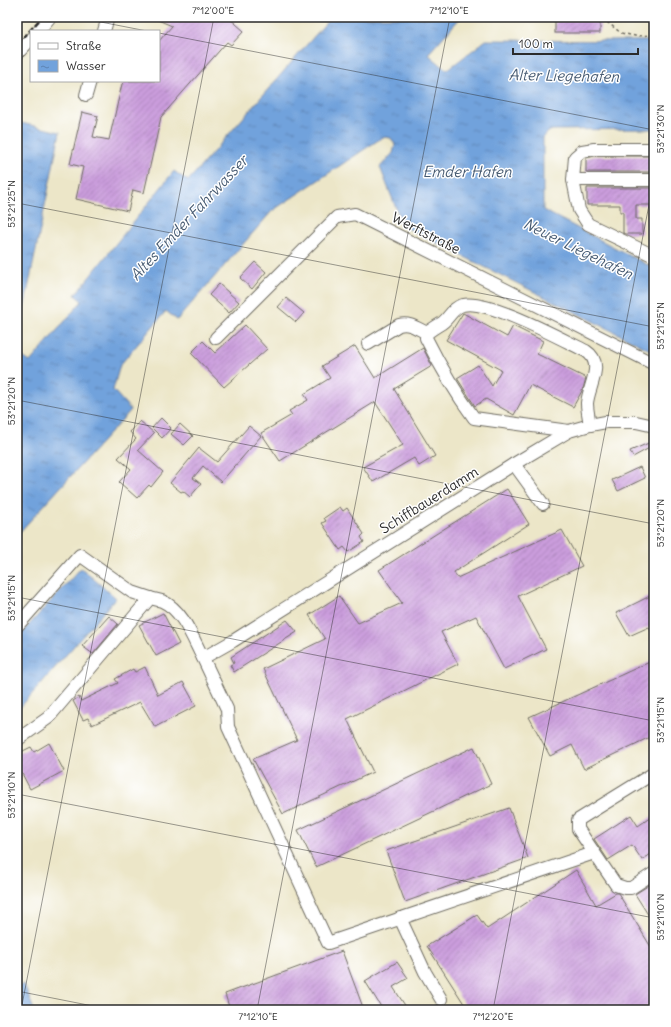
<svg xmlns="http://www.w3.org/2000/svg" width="671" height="1027" font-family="Delius,sans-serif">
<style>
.water{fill:url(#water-ripples);stroke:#4e6684}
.building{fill:url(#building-hatch)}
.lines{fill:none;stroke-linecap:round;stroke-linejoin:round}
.minor-casing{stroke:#6f6c62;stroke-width:14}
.path{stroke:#6f6c62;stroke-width:1.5;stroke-dasharray:3 3;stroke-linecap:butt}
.minor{stroke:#fff;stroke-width:12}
.rail{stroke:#2b2b2b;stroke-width:2.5;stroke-dasharray:6 3;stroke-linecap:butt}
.ticks{fill:none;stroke:#2b2b2b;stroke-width:1;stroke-opacity:0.45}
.labels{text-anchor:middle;stroke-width:3;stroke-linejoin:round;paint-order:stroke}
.street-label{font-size:14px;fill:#2b2b2b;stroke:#fff}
.water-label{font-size:15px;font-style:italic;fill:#475b72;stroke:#fff}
.neatline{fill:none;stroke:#2b2b2b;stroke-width:1.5}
.ticks-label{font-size:10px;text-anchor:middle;fill:#2b2b2b}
</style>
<defs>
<pattern id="water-ripples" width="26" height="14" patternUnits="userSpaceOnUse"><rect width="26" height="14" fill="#71a2dc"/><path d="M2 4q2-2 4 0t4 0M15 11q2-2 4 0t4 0" fill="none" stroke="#5d84b3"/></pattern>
<pattern id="building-hatch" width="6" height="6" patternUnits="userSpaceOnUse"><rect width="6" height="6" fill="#cb9ddd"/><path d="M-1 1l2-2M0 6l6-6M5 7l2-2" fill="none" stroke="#a580b3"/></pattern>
</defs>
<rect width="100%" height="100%" fill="#fff"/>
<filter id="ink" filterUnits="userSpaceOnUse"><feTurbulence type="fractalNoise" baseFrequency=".025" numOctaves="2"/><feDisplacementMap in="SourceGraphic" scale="8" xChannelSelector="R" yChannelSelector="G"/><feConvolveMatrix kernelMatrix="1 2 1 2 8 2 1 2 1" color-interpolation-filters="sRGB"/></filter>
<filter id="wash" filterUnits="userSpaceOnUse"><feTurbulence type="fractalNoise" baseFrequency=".012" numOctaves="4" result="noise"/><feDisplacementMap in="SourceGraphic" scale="16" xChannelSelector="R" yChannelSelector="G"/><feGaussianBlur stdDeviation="0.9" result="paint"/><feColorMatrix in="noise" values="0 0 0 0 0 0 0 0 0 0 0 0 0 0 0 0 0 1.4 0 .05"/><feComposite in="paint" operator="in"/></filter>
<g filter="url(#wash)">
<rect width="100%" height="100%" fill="#ece6c8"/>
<!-- water -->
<g class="water">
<path d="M331 17H461L428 54 447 70 486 40 654 41V129L552 130 548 132 543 138V210L654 268V352L403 226 380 167 393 153 395 145 391 138 383 137 272 211 177 320 166 311 120 365 113 390 131 410 17 535V353L30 362 82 301 75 295 174 171 188 181Z"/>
<path d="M17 122 60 132 17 343Z"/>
<path d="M81 568 116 598 17 711V638Z"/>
<path d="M24 984 34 1010H17V987Z"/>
</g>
<g id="blocks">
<!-- building -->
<g class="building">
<path d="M151 17H228L244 31 231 45 227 42 161 117 144 193 133 190 128 211 76 199 83 167 70 164 82 112 98 116 93 137 109 140 122 84 125 81H159V41L172 26Z"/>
<rect x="555" y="18" width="45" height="15"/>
<path d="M595 156H654V172H586V158Z"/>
<path d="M587 188H652V205H636V219H642V234H626L623 233V212H620V205H587Z"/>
<path d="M255 262 266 272 252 289 240 278Z"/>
<path d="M219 284 239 302 229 313 209 295Z"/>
<path d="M286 298 304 313 296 322 278 307Z"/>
<path d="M463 313 507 337 513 326 543 341 537 354 586 378 583 389 573 407 530 385 514 415 486 399 475 406 457 378 478 365 492 386 501 370 446 340Z"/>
<path d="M245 325 267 349 224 387 191 353 203 341 215 353Z"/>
<path d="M355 346 375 378 423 348 432 366 394 389 435 456 419 466 414 458 373 482 363 467 403 445 375 402 280 461 261 433 292 415 289 411 308 400 304 394 330 378 322 366Z"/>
<path d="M161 418 171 428 162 438 152 428Z"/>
<path d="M140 421 154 433 138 450 163 472 151 487 149 485 137 498 119 482 131 469 118 458 136 439 130 432Z"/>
<path d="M180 424 193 436 184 445 171 434Z"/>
<path d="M249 426 261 436 221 482 203 466 193 478 201 484 190 497 183 491 181 492 170 483 199 448 217 462Z"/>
<path d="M651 442 653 446 633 457 630 451Z"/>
<path d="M640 467 645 478 618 491 612 480Z"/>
<path d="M507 489 529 524 454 572 457 578 562 530 582 566 518 596 546 649 504 669 476 616 441 632 458 664 347 719 373 772 283 814 253 759 297 740 263 669 325 639 309 615 339 596 358 623 402 603 379 570Z"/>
<path d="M340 507 343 511 347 508 364 534 361 537 364 542 348 552 344 547 340 550 322 523 326 521 324 518Z"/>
<path d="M654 594V637L649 627 629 636 616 613Z"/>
<path d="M163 613 179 644 156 656 139 625Z"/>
<path d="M109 616 118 624 93 654 82 646Z"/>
<path d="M287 620 297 632 234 672 230 665 234 663 231 657Z"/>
<path d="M654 660V735L584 769 572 745 550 756 529 717Z"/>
<path d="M145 667 158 695 183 682 196 706 155 727 140 702 92 725 88 718 83 720 73 701 79 697 81 701 118 683 115 679 133 669 135 672Z"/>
<path d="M49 743 64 771 30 789 17 764V754L31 747 34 752Z"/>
<path d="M474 747 491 784 316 867 298 830Z"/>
<path d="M509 808 528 858 405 902 386 851Z"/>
<path d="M631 815 638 826 654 815V852L642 860 632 845 608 860 594 839Z"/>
<path d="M576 870 596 905 616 893H618L654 952V1002L639 1010H468L427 946 477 915 487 929Z"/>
<path d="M654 882V924L635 894Z"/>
<path d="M342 951 364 1010H230L225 994Z"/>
<path d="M397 962 408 978 393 987 408 1010H383L365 981Z"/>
</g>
</g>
</g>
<g filter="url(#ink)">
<use href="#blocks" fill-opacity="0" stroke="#6f6c62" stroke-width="1"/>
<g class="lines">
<defs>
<g id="minor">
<path d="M38 31 50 17"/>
<path d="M104 31 108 17"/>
<path d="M17 54 31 39"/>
<path d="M86 95 90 81"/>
<path d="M654 149H594L582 151 575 157 573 180 579 210 588 224 654 256"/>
<path d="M573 180H654"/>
<path d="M216 338 337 217 355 214 654 364"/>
<path d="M368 344 399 325C410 322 418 329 427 333"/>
<path d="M569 431 474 418C456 393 440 366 426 338L427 333C432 329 437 326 442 323 450 317 453 307 463 305 488 299 561 339 586 351 605 363 589 385 587 403 587 410 589 418 590 425"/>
<path d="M514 464 543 504"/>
<path d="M17 626 80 555 132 592 150 598"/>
<path d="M203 658 227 709 228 727 328 943 594 853"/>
<path d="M17 740 48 718 150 598C154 599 158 600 162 601 183 610 193 639 203 658L233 641 514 464 569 431 590 425 606 422H636L654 426"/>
<path d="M654 773 578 820V829L616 885 625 888H631L654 873"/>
<path d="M400 918 425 972 441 999"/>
</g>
</defs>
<!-- minor casing -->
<use href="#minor" class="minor-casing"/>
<!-- path -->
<path class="path" d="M607 22 621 33 635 36 654 35"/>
<!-- minor -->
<use href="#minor" class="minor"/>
<!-- rail -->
<path class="rail" d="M17 45 42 17"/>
</g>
</g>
<!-- ticks -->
<path class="ticks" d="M75 17 147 31M159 33 654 130M17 203 654 327M17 400 654 524M17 597 654 721M17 794 654 918M17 991 113 1010M21 1010 214 17M257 1010 450 17M493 1010 654 179"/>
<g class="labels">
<!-- street labels -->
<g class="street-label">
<text transform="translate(426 233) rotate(27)" y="5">Werftstraße</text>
<text transform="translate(429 500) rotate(-32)" y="5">Schiffbauerdamm</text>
</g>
<!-- water labels -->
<g class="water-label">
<text transform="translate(564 76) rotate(1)" y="5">Alter Liegehafen</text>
<text x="467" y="177">Emder Hafen</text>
<text transform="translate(189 218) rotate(-47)" y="5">Altes Emder Fahrwasser</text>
<text transform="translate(578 249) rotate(26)" y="5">Neuer Liegehafen</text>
</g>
</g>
<!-- margin -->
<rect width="671" height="1027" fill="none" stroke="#fff" stroke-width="44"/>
<!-- legend -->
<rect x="30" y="30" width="130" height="52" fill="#ffffff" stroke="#aaaaaa"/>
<rect x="38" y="43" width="20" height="6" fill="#ffffff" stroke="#aaaaaa"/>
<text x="66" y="50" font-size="12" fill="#2b2b2b">Straße</text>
<rect x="38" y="60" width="20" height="12" fill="url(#water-ripples)" stroke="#aaaaaa"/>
<text x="66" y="70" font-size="12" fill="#2b2b2b">Wasser</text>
<!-- scale -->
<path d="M513 48v6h125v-6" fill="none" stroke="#2b2b2b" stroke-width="2"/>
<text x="519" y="48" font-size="12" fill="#2b2b2b" stroke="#ffffff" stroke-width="3" paint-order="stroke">100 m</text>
<rect x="22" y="22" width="627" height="983" class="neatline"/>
<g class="ticks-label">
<text x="213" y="14">7°12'00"E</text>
<text x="449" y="14">7°12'10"E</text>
<text transform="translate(660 129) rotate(-90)" y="4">53°21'30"N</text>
<text transform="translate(11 204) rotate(-90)" y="4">53°21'25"N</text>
<text transform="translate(660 326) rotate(-90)" y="4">53°21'25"N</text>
<text transform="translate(11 401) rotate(-90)" y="4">53°21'20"N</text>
<text transform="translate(660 523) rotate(-90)" y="4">53°21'20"N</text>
<text transform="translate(11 598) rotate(-90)" y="4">53°21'15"N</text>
<text transform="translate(660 720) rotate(-90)" y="4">53°21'15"N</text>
<text transform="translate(11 795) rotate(-90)" y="4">53°21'10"N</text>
<text transform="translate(660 917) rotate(-90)" y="4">53°21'10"N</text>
<text x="258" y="1020">7°12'10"E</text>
<text x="493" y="1020">7°12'20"E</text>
</g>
</svg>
